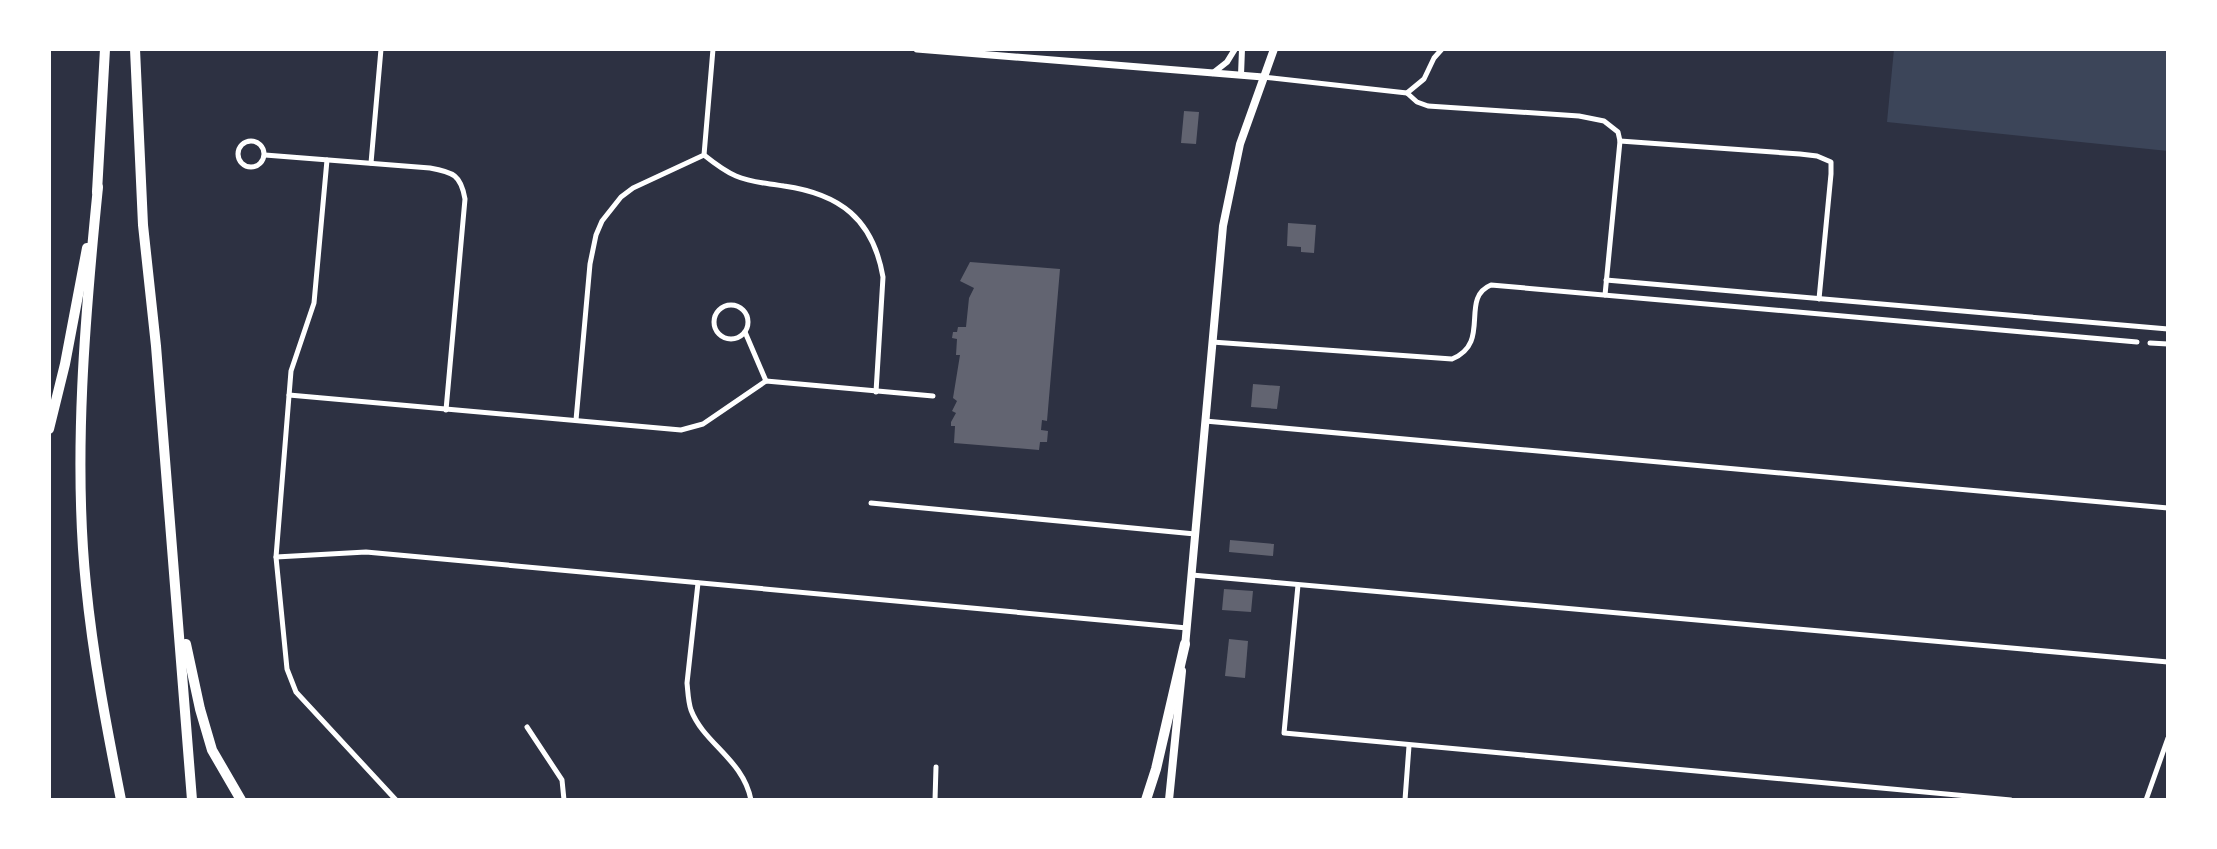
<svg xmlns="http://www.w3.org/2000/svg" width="2217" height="849" font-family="'Nunito Sans',sans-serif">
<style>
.green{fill:#3c4559}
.building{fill:#626471}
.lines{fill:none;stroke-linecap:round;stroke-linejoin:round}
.minor{stroke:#fff;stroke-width:5}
.tertiary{stroke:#fff;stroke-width:6}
.secondary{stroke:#fff;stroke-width:7}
.primary{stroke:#fff;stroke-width:8}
.motorway{stroke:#fff;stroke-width:10}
</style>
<rect width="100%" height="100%" fill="#2d3142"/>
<!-- green -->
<path class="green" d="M1894 49H2168V151L1887 122Z"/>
<!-- building -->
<g class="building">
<path d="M1184 111 1199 112 1196 144 1181 143Z"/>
<path d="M1288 223 1316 225 1314 253 1301 252V247L1287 246Z"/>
<path d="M970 262 1060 269 1047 421 1042 420 1041 430 1048 431 1047 442H1040L1039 450 954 443 955 426H951V422L956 413 952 411 957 401 953 398 960 355H956L957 339 952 338 953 332H957L958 327H966L969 298 974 288 960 281Z"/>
<path d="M1253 384 1280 386 1277 409 1251 407Z"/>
<path d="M1230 540 1274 544 1273 556 1229 552Z"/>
<path d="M1224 589 1253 591 1251 612 1222 610Z"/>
<path d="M1229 639 1248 641 1245 678 1225 676Z"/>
</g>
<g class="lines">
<!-- minor -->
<g class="minor">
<path d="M1263 77 1407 93 1417 102 1428 106 1579 116 1604 121 1618 132 1620 141 1605 295"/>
<path d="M1407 93 1424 79 1434 58 1442 49"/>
<circle cx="251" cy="154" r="13"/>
<path d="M1620 141 1800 154 1817 156 1831 162V174L1819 299"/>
<path d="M265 155 430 168C453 172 461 175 465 199L446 410"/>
<path d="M704 155C714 163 724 171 736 176 752 183 767 183 784 186 840 194 873 219 883 277L876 392"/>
<path d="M327 160 314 303 291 371 276 557 287 669 296 692 396 800"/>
<path d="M371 163 381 49"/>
<path d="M1606 280 2168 329"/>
<circle cx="731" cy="322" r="17"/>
<path d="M745 332 766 381"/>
<path d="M1212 342 1452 359C1492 343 1459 298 1491 285L2137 342"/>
<path d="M2150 343 2168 344"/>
<path d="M289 395 681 430 703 424 766 381 933 396"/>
<path d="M576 420 590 264 596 235 602 221 621 197 633 188 704 155 713 49"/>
<path d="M1205 421 2168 508"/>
<path d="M871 503 1195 534"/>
<path d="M276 557 366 552 1187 628"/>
<path d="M1192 575 2168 662"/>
<path d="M698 583 687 683C688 692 688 701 691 710 704 744 743 759 751 800"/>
<path d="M1298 585 1284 733 2011 800"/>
<path d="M527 727 562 780 564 800"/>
<path d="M935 800 936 767"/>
<path d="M1405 800 1409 746"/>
<path d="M2146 800 2168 738"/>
</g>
<!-- tertiary -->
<g class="tertiary">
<path d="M1213 73 1227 62 1235 49"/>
<path d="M1241 75 1242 49"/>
</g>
<!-- secondary -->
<path class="secondary" d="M917 49 1263 77"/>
<!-- primary -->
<g class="primary">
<path d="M1185 647 1223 226 1240 144 1274 49"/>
<path d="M1169 800 1182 671"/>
</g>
<!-- motorway -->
<g class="motorway">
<path d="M135 49 143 225 156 346 192 800"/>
<path d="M98 187C85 316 73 457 86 585 93 657 107 729 121 800"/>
<path d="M97 192 105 49"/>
<path d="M49 429 65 364 87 248"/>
<path d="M186 644 200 709 212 750 241 800"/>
<path d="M1146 800 1156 769 1185 644"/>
</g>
</g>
<!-- border -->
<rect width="2217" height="849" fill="none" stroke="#ffffff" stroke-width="102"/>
</svg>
